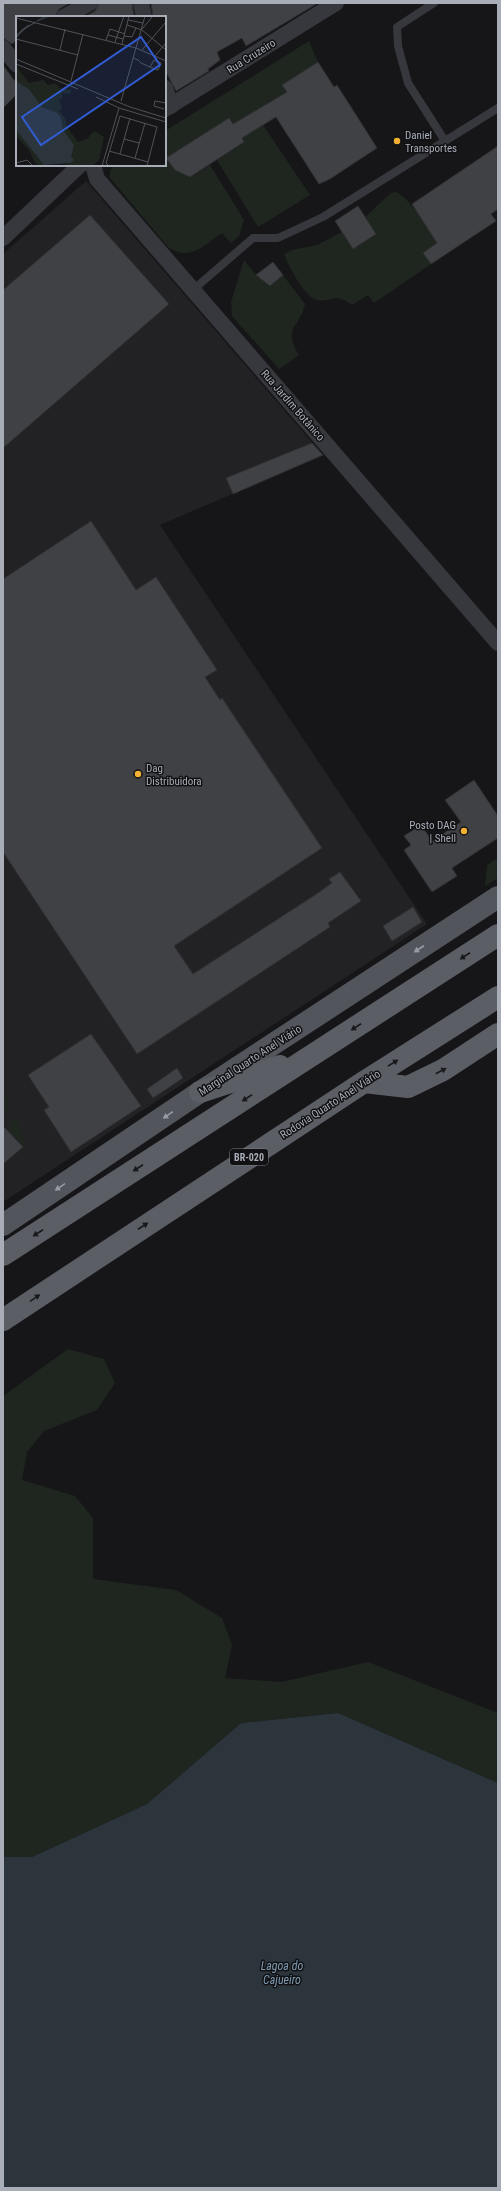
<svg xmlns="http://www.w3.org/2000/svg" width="501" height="2191" font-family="'Roboto Condensed',sans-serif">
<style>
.built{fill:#222225}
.green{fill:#1e261f}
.water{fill:#2c353c}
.building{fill:#404145;stroke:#303034}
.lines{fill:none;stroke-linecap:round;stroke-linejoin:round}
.service{stroke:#37383d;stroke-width:8}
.minor{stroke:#37383d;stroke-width:16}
.primary{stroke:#53555c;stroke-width:22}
.trunk{stroke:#5b5e65;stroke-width:22}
.oneway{fill:#979ba6}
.oneway2{fill:#18191b}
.poi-dot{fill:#f2b134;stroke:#111113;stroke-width:1.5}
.labels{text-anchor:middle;stroke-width:3;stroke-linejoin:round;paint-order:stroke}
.shield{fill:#111113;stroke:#7b7e86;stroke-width:1}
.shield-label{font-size:10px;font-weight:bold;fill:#a8adb8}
.street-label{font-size:11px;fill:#a8adb8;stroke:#111113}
.poi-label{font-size:11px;fill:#a8adb8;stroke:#111113;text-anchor:start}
.water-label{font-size:12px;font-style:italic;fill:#7f9bb3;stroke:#111113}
.inset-river{fill:none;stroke:#2c353c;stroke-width:2}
.inset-road{fill:none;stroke:#505258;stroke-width:1}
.view{fill:#325cd3;fill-opacity:0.15;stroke:#325cd3;stroke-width:2}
.inset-edge{fill:none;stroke:#a8adb8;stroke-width:2}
</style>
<rect width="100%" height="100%" fill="#161618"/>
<!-- built -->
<path class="built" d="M86 181 323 455 160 525 427 924 3 1202V254Z"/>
<!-- green -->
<g class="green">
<path d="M309 41 318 62 282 85 286 92 233 124 229 119 166 158 175 170 191 177 210 165 244 220 239 236 231 243 222 233C203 246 190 262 168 247L110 178V171L114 165H165V131Z"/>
<path d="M263 125 310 195 258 227 217 160 244 142 242 138Z"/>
<path d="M396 192C412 200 428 228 437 243L423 253 431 264 374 303 368 295 352 305C331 291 335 303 317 300 305 298 288 265 284 254L292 250 317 245 342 232 353 249 376 234 365 217 391 193Z"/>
<path d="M244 260 256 275 270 286 283 275 305 304C299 329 282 328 299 355L279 369 232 316 231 302Z"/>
<path d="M498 858V878L485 886 487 865Z"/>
<path d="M3 1090 8 1101 7 1112 3 1108Z"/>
<path d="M14 1120 18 1121 26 1143 23 1147C16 1140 5 1132 10 1122Z"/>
<path d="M68 1349 104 1359 115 1383 97 1410 44 1431 27 1452 22 1480 75 1496 93 1518V1579L176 1590 222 1618 232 1645 225 1678 281 1682 368 1662 498 1713V1783L338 1713 241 1723 147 1804 32 1857H3V1396Z"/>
</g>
<!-- water -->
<path class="water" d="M338 1713 498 1783V2188H3V1857H32L147 1804 241 1723Z"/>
<!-- building -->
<g class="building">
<path d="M3 3H70L59 9 55 17H17V40L12 44 3 38Z"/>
<path d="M99 3H132L134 17H84L95 11Z"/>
<path d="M151 3H318L246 46 242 38 217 52 220 60 208 69 209 71 176 91 165 70V17H153Z"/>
<path d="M318 62 334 87 337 85 377 148 330 179 319 184 276 117 242 138 244 142 190 177 175 170 166 158 229 118 233 124 287 92 282 85Z"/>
<path d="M3 65 17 84V94L3 108Z"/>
<path d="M498 146V209L491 214 496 221 431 264 423 253 437 243 412 204Z"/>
<path d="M358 206 376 234 353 249 335 221Z"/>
<path d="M90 215 169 304 3 448V290Z"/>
<path d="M273 262 283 275 270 286 256 275Z"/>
<path d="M312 443 323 455 233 494 226 478Z"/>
<path d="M91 521 136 590 156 577 217 670 205 677 220 700 222 698 322 848 174 946 193 974 315 895 332 883 329 879 340 872 361 901 328 923 330 927 137 1054 3 852V579Z"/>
<path d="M474 780 498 816V838L452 868 457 876 432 892 404 850 411 845 404 836 421 825 432 841 461 822 445 800Z"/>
<path d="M413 907 422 922 392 941 383 926Z"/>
<path d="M91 1034 141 1106 71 1152 44 1110 49 1107 28 1075Z"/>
<path d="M177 1068 183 1078 153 1098 147 1089Z"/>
<path d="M3 1126 23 1147 3 1164Z"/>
</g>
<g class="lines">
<!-- service -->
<g class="service">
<path d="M434 3 397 27 398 46 408 83 445 141"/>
<path d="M194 289 253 238H278L323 217 498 108"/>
</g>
<!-- minor -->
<g class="minor">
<path d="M141 3 144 17"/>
<path d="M64 17 90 3"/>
<path d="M3 48 17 65"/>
<path d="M165 88 171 106"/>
<path d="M165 109 336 3"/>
<path d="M93 165 97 179 498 643"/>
<path d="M3 238 80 165"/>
</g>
<!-- primary -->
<path class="primary" d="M3 1225 200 1092 498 897"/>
<!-- trunk -->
<g class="trunk">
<path d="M364 1082 408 1087 443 1070 498 1034"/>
<path d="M200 1092 280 1066"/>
<path d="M3 1255 498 935"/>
<path d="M3 1320 364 1082 498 997"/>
</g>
</g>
<!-- one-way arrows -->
<defs><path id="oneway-solid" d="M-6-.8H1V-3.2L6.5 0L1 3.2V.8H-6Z"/></defs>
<g class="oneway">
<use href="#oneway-solid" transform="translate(419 949) rotate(147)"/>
<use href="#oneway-solid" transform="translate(168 1115) rotate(145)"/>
<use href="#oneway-solid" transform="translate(60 1187) rotate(146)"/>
</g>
<g class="oneway2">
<use href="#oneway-solid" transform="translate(465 956) rotate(147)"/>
<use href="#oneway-solid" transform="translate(356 1027) rotate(147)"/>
<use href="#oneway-solid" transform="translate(393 1063) rotate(-32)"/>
<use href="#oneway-solid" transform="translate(441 1071) rotate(-28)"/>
<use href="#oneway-solid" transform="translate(247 1098) rotate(147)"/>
<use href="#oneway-solid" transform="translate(138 1168) rotate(147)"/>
<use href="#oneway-solid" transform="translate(143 1226) rotate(-33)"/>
<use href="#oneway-solid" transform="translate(38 1233) rotate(147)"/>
<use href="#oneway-solid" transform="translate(35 1298) rotate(-34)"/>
</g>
<!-- markers -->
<g class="poi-dot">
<circle cx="397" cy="141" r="4"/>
<circle cx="138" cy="774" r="4"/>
<circle cx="464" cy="831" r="4"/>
</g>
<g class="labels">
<!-- shield labels -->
<rect class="shield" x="230" y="1149" width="38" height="16" rx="3"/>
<g class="shield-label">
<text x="249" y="1161">BR-020</text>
</g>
<!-- street labels -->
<g class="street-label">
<text transform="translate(251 56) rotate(-32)" y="4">Rua Cruzeiro</text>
<text transform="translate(293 405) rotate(49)" y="4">Rua Jardim Botânico</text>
<text transform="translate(250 1060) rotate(-33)" y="4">Marginal Quarto Anel Viário</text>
<text transform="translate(330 1104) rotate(-33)" y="4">Rodovia Quarto Anel Viário</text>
</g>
<!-- poi labels -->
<g class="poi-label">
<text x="405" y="139">Daniel<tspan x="405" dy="13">Transportes</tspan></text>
<text x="146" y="772">Dag<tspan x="146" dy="13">Distribuidora</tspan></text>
<text x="456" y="829" text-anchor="end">Posto DAG<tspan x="456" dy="13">| Shell</tspan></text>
</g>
<!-- water labels -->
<g class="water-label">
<text x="282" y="1970">Lagoa do<tspan x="282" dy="14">Cajueiro</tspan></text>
</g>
</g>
<!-- overview -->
<g transform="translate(16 16)">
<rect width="150" height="150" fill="#161618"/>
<path d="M0 50 13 67 27 64 32 69 39 67 44 72 55 74 54 78 46 77V82L43 84 46 93 43 95 49 102 51 111 62 126 71 123 78 115 88 121 83 144 76 150H43L55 147 54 123 50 121 41 98 26 91 13 73 0 65ZM0 113 18 133 30 150H22L18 145 13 134 0 120Z" fill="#1e261f"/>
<path d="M0 65 13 73 26 91 41 97 45 102 47 114 58 129 55 140 58 144 55 147 28 149 0 114Z" fill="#2c353c"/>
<path class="inset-river" d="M21 5 32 0M0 20 13 9"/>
<path class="inset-road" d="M0 2 120 32 150 45M112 4 127 7M111 9 126 14 150 34M126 13 137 0M92 19 107 23M108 20 116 21 120 12M0 22 6 14 20 6M0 23 62 39M90 24 94 13 109 18M99 26 108 0M106 28 113 0M44 34 49 13M126 34 150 6M139 40 150 27M117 42 122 44 125 47 134 51 142 54 145 47 138 44 134 51M0 43 114 91 150 102M0 48 62 73M55 65 67 18M80 81 103 92M105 85 129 0M148 93 138 90 139 85 150 87M108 123 123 127M93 135 132 146M104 138 114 102M119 142 129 107M0 147 11 144 17 150M86 150 103 92 150 106M93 150 90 147 104 100 141 111 131 150"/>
<path class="view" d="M125 21 144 49 25 129 6 101Z"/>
<rect width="150" height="150" class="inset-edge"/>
</g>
<!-- border -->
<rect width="501" height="2191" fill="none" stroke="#a8adb8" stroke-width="8"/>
</svg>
